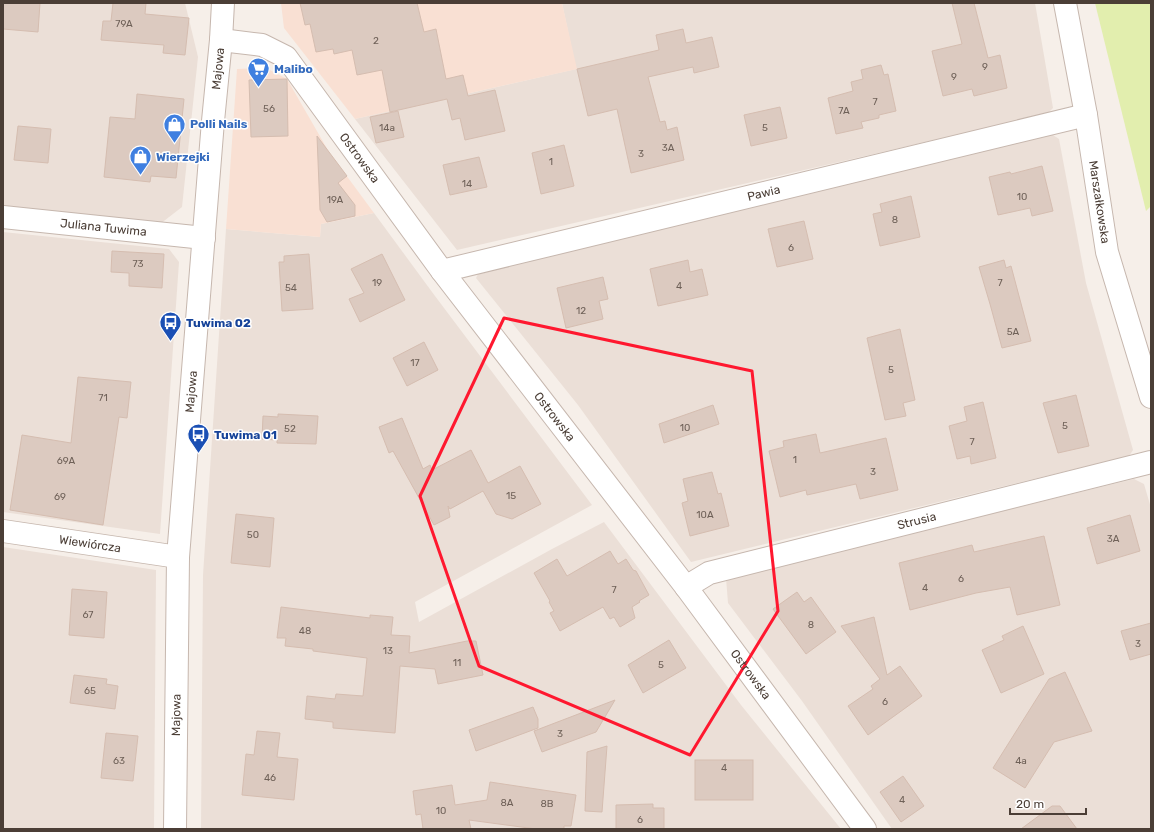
<svg xmlns="http://www.w3.org/2000/svg" width="1154" height="832" font-family="Rubik,sans-serif">
<style>
.residential{fill:#ebdfd7}
.commercial{fill:#f9e0d3}
.green{fill:#e2eeae}
.building{fill:#dccac0;stroke:#d5bdb0}
.lines{fill:none;stroke-linecap:round;stroke-linejoin:round}
.minor-casing{stroke:#c6b7ae;stroke-width:24}
.minor{stroke:#fff;stroke-width:22}
.marked{fill:none;stroke:#ff182f;stroke-width:3;stroke-linejoin:round}
.labels{text-anchor:middle;stroke-width:3;stroke-linejoin:round;paint-order:stroke}
.number-label{font-size:10px;fill:#6f6158}
.street-label{font-size:12px;fill:#4b3e36;stroke:#fff}
.shop-label{font-size:12px;font-weight:bold;fill:#366cbe;stroke:#fff;text-anchor:start}
.transit-label{font-size:12px;font-weight:bold;fill:#164399;stroke:#fff;text-anchor:start}
</style>
<rect width="100%" height="100%" fill="#f6efe9"/>
<!-- residential -->
<g class="residential">
<path d="M3 3H185L198 57 182 207 160 224 3 207Z"/>
<path d="M562 3H1035L1053 108 1047 114 457 250 355 119 576 69Z"/>
<path d="M1050 133 1059 139 1086 283 1133 450 1129 456 691 562 578 405 476 278 480 270Z"/>
<path d="M374 213 435 296 592 505 415 602 419 622 552 549 604 522 741 705 841 829H201L203 575 226 229 320 237 321 224Z"/>
<path d="M3 232 169 249 179 262 160 534 3 512Z"/>
<path d="M1134 479 1144 484 1151 508V829H892L802 701 728 603 726 578Z"/>
<path d="M3 547 156 570 154 829H3Z"/>
</g>
<!-- commercial -->
<g class="commercial">
<path d="M281 3H562L577 69 355 119 284 28Z"/>
<path d="M266 68 287 79 329 152 374 213 321 224 320 237 226 229 237 69Z"/>
</g>
<!-- green -->
<path class="green" d="M1095 3H1151V206L1146 211Z"/>
<!-- building -->
<g class="building">
<path d="M3 3H40L38 32 3 29Z"/>
<path d="M113 3H146L145 14 189 18 185 55 163 53 164 45 101 40 103 21H111Z"/>
<path d="M300 3H417L424 32 436 29 446 79 463 75 468 96 495 90 505 131 465 140 460 118 452 120 447 99 390 112 382 70 357 75 352 50 334 54 333 49 316 52 310 24 305 25Z"/>
<path d="M952 3H974L988 58 1000 55 1007 88 974 96 972 89 943 96 932 51 962 44Z"/>
<path d="M683 29 686 43 712 37 719 67 694 73 693 67 648 77 660 122 665 121 667 130 677 127 684 160 631 173 617 109 588 116 577 69 659 50 656 35Z"/>
<path d="M881 65 884 75 888 74 896 111 879 115V118L861 122 863 128 836 134 828 98 853 91 851 82 863 79 861 70Z"/>
<path d="M287 79 288 136 251 137 249 80Z"/>
<path d="M137 94 184 99 176 178 151 176 150 182 104 177 110 117 135 119Z"/>
<path d="M780 107 787 138 751 146 744 115Z"/>
<path d="M398 111 404 137 376 143 370 117Z"/>
<path d="M18 126 51 129 48 163 14 160Z"/>
<path d="M317 136 347 176 338 183 355 205V216L327 222 320 210Z"/>
<path d="M564 145 574 186 541 194 532 153Z"/>
<path d="M479 157 487 187 450 195 443 165Z"/>
<path d="M1042 166 1053 211 1032 216 1030 208 998 215 989 177 1010 172 1011 174Z"/>
<path d="M911 196 920 237 880 246 873 214 882 212 880 204Z"/>
<path d="M804 221 813 259 777 267 768 229Z"/>
<path d="M112 251 164 254 162 288 129 286V273L111 272Z"/>
<path d="M309 254 313 309 282 311 279 262H284V256Z"/>
<path d="M382 254 405 300 360 322 349 299 364 293 351 269Z"/>
<path d="M688 260 690 272 702 269 708 295 658 306 650 269Z"/>
<path d="M1004 260 1006 268 1011 266 1031 341 1002 348 990 304 979 267Z"/>
<path d="M603 277 608 299 599 301 603 319 566 328 557 288Z"/>
<path d="M900 329 915 400 903 403 906 416 885 420 867 338Z"/>
<path d="M424 342 438 370 407 386 393 358Z"/>
<path d="M78 377 131 382 127 418 119 417 103 525 10 510 22 435 71 443Z"/>
<path d="M1076 395 1089 446 1058 453 1043 403Z"/>
<path d="M983 402 996 458 971 464 970 456 957 459 949 426 967 421 964 407Z"/>
<path d="M713 405 719 424 664 443 659 424Z"/>
<path d="M278 414 318 416 316 444 277 443V440L262 439 263 416 278 417Z"/>
<path d="M402 418 423 469 430 465 432 470 471 450 488 483 520 466 541 504 512 519 496 514 483 491 450 509 448 506 450 517 434 525 393 451 389 453 379 427Z"/>
<path d="M816 434 820 453 886 438 898 490 860 499 856 484 807 495 806 490 780 497 769 451 784 447 783 441Z"/>
<path d="M712 472 718 494 721 493 729 526 690 536 682 503 688 501 683 479Z"/>
<path d="M236 514 274 518 270 567 231 563Z"/>
<path d="M1130 515 1140 551 1097 564 1087 528Z"/>
<path d="M1044 536 1060 605 1017 615 1010 587 976 593 910 610 899 563 972 545 974 552Z"/>
<path d="M610 551 618 564 626 559 633 570 636 571 649 595 639 601 640 602 632 607 635 618 620 627 614 617 610 619 603 607 560 631 550 613 554 611 549 602 550 601 534 573 557 559 567 576Z"/>
<path d="M72 589 107 592 104 638 69 635Z"/>
<path d="M797 592 804 602 811 597 836 632 806 654 773 609Z"/>
<path d="M281 607 370 618V615L393 617 391 635 410 636 409 653 467 641H476L483 675 438 684 435 669 400 666 395 733 333 728V722L305 719 307 696 335 699 336 694 363 696 367 658 313 651V649L285 646 286 638H277Z"/>
<path d="M874 617 887 675 900 666 922 696 868 735 848 706 873 689 871 686 880 679 841 626Z"/>
<path d="M1151 623V654L1130 660 1121 631Z"/>
<path d="M1023 626 1044 674 1001 693 982 650 1004 640 1002 636Z"/>
<path d="M669 640 686 668 643 693 628 665Z"/>
<path d="M1065 672 1092 731 1054 742 1025 788 993 768 1049 679Z"/>
<path d="M74 675 107 679 106 684 118 686 115 709 70 703Z"/>
<path d="M615 700 596 732 542 752 534 731Z"/>
<path d="M533 707 538 719V728L476 751 469 730Z"/>
<path d="M257 731 280 733 277 757 298 759 294 800 242 795 246 754 254 755Z"/>
<path d="M106 733 138 736 133 781 101 778Z"/>
<path d="M607 746 602 812 585 811 587 752Z"/>
<rect x="695" y="760" width="58" height="40"/>
<path d="M903 776 924 806 901 822 880 792Z"/>
<path d="M490 782 576 795 571 826H564V829H536L469 820 471 829H423L421 814 416 815 413 791 452 785 455 805 487 800Z"/>
<path d="M653 804V808H664V829H616V805Z"/>
<path d="M1052 806H1060L1077 829H1021Z"/>
</g>
<g class="lines">
<defs>
<g id="minor">
<path id="s1" d="M1065 3 1086 115 1107 252 1151 397"/>
<path id="s2" d="M221 40 262 45 286 57 442 271 686 587 865 829"/>
<path id="s3" d="M3 217 204 238"/>
<path id="s4" d="M442 271 1086 115"/>
<path id="s5" d="M3 531 178 557"/>
<path id="s6" d="M686 587 709 573 1151 462"/>
<path id="s7" d="M175 829 178 557 213 121 221 40 223 3"/>
</g>
</defs>
<!-- minor casing -->
<use href="#minor" class="minor-casing"/>
<!-- minor -->
<use href="#minor" class="minor"/>
</g>
<!-- marked area -->
<path class="marked" d="M504 318 752 371 778 611 690 755 479 666 420 496Z"/>
<!-- icons -->
<defs>
<symbol id="supermarket-pin" viewBox="-11 -11 22 30"><path d="M0 17L-7.5 6A9.5 9.5 0 1 1 7.5 6Z" fill="#3f7fe0" stroke="#fff"/><path d="M-6-5.5h2.5l.6 2H6L4.5 2H-2.5L-4.4-4H-6ZM-1.5 3.2a1.3 1.3 0 1 0 .1 0ZM3 3.2a1.3 1.3 0 1 0 .1 0Z" fill="#fff"/></symbol>
<symbol id="shop-pin" viewBox="-11 -11 22 30"><path d="M0 17L-7.5 6A9.5 9.5 0 1 1 7.5 6Z" fill="#3f7fe0" stroke="#fff"/><path d="M-5-2.5h2.3a2.7 3.5 0 0 1 5.4 0H5L5.5 6h-11ZM-1.5-2.5h3a1.5 2.3 0 0 0-3 0Z" fill="#fff"/></symbol>
<symbol id="bus-pin" viewBox="-11 -11 22 30"><path d="M0 17L-7.5 6A9.5 9.5 0 1 1 7.5 6Z" fill="#1a4fb4" stroke="#fff"/><path d="M-5-6H5V4H4V6H2V4H-2V6H-4V4H-5ZM-3.5-4V0h7V-4ZM-3.5 1.2v1.5H-2V1.2ZM2 1.2v1.5H3.5V1.2Z" fill="#fff"/></symbol>
</defs>
<g fill-rule="evenodd">
<use href="#supermarket-pin" x="246" y="56" width="25" height="34"/>
<use href="#shop-pin" x="162" y="112" width="25" height="34"/>
<use href="#shop-pin" x="128" y="144" width="25" height="34"/>
<use href="#bus-pin" x="158" y="310" width="25" height="34"/>
<use href="#bus-pin" x="186" y="422" width="25" height="34"/>
</g>
<g class="labels">
<!-- number labels -->
<g class="number-label">
<text x="124" y="27">79A</text>
<text x="376" y="44">2</text>
<text x="985" y="70">9</text>
<text x="954" y="80">9</text>
<text x="875" y="105">7</text>
<text x="269" y="112">56</text>
<text x="844" y="114">7A</text>
<text x="387" y="131">14a</text>
<text x="765" y="131">5</text>
<text x="668" y="151">3A</text>
<text x="641" y="157">3</text>
<text x="551" y="165">1</text>
<text x="467" y="187">14</text>
<text x="1022" y="200">10</text>
<text x="335" y="203">19A</text>
<text x="895" y="223">8</text>
<text x="791" y="251">6</text>
<text x="138" y="267">73</text>
<text x="377" y="286">19</text>
<text x="1000" y="286">7</text>
<text x="679" y="289">4</text>
<text x="291" y="291">54</text>
<text x="581" y="314">12</text>
<text x="1013" y="335">5A</text>
<text x="415" y="366">17</text>
<text x="891" y="373">5</text>
<text x="103" y="401">71</text>
<text x="1065" y="429">5</text>
<text x="685" y="431">10</text>
<text x="290" y="432">52</text>
<text x="972" y="445">7</text>
<text x="795" y="463">1</text>
<text x="66" y="464">69A</text>
<text x="873" y="475">3</text>
<text x="511" y="499">15</text>
<text x="60" y="500">69</text>
<text x="705" y="518">10A</text>
<text x="253" y="538">50</text>
<text x="1113" y="542">3A</text>
<text x="961" y="582">6</text>
<text x="925" y="591">4</text>
<text x="614" y="593">7</text>
<text x="88" y="618">67</text>
<text x="811" y="628">8</text>
<text x="305" y="634">48</text>
<text x="1138" y="647">3</text>
<text x="388" y="654">13</text>
<text x="457" y="666">11</text>
<text x="661" y="668">5</text>
<text x="90" y="694">65</text>
<text x="885" y="705">6</text>
<text x="560" y="737">3</text>
<text x="119" y="764">63</text>
<text x="1021" y="764">4a</text>
<text x="724" y="771">4</text>
<text x="270" y="781">46</text>
<text x="902" y="803">4</text>
<text x="507" y="806">8A</text>
<text x="547" y="807">8B</text>
<text x="441" y="814">10</text>
<text x="640" y="823">6</text>
</g>
<!-- street labels -->
<g class="street-label">
<text dy="4" stroke="none"><textPath href="#s7" startOffset="762">Majowa</textPath></text>
<text dy="4" stroke="none"><textPath href="#s2" startOffset="193">Ostrowska</textPath></text>
<text dy="4" stroke="none"><textPath href="#s4" startOffset="331">Pawia</textPath></text>
<text dy="4" stroke="none"><textPath href="#s1" startOffset="202">Marszałkowska</textPath></text>
<text dy="4" stroke="none"><textPath href="#s3" startOffset="101">Juliana Tuwima</textPath></text>
<text dy="4" stroke="none"><textPath href="#s7" startOffset="438">Majowa</textPath></text>
<text dy="4" stroke="none"><textPath href="#s2" startOffset="517">Ostrowska</textPath></text>
<text dy="4" stroke="none"><textPath href="#s6" startOffset="241">Strusia</textPath></text>
<text dy="4" stroke="none"><textPath href="#s5" startOffset="88">Wiewiórcza</textPath></text>
<text dy="4" stroke="none"><textPath href="#s2" startOffset="841">Ostrowska</textPath></text>
<text dy="4" stroke="none"><textPath href="#s7" startOffset="114">Majowa</textPath></text>
</g>
<!-- shop labels -->
<g class="shop-label">
<text x="274" y="73">Malibo</text>
<text x="190" y="128">Polli Nails</text>
<text x="156" y="161">Wierzejki</text>
</g>
<!-- transit labels -->
<g class="transit-label">
<text x="186" y="327">Tuwima 02</text>
<text x="214" y="439">Tuwima 01</text>
</g>
</g>
<!-- border -->
<rect width="1154" height="832" fill="none" stroke="#4b3e36" stroke-width="8"/>
<!-- scale -->
<path d="M1010 808v6h76v-6" fill="none" stroke="#4b3e36" stroke-width="2"/>
<text x="1016" y="808" font-size="12" fill="#4b3e36" stroke="#ffffff" stroke-width="3" paint-order="stroke">20 m</text>
</svg>
